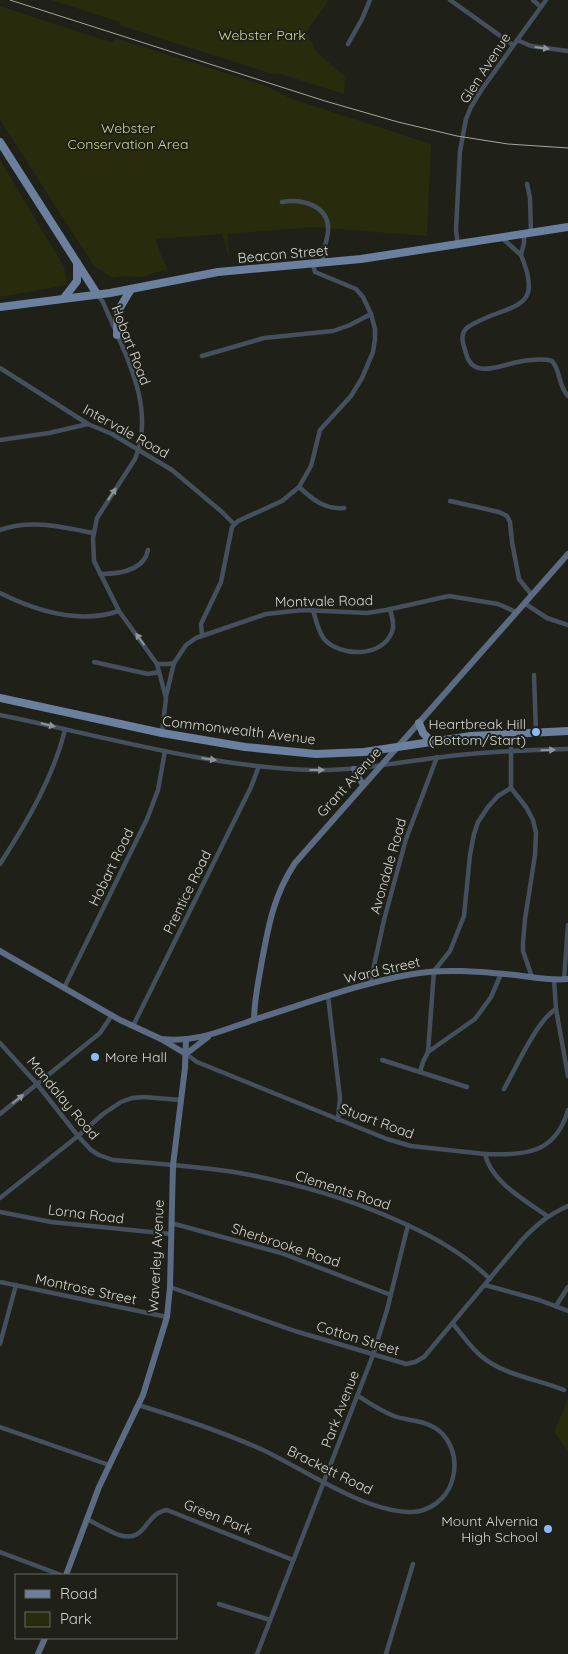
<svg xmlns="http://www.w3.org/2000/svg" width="568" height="1654" font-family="Quicksand,sans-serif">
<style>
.green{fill:#282c0d}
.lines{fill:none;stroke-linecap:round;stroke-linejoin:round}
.street{stroke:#45505f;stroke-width:4.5}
.secondary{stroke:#5a6b83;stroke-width:6}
.primary{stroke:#6a809e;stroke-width:8}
.tram{stroke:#a5a6a0;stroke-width:1}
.oneway{fill:#8d9398}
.poi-dot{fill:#8abafc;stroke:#1f2018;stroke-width:2}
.labels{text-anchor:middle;stroke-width:4;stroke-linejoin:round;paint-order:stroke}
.park-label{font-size:14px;fill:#c9d68f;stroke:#1f2018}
.street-label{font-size:14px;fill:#d5d6d1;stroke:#1f2018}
.poi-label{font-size:14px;fill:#d5d6d1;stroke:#1f2018;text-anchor:end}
</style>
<rect width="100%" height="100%" fill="#1f2018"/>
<!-- green -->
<g class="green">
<path d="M51 0H329L306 32 316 51 345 77 344 94 277 73 276 75 119 25 120 22Z"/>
<path d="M0 6 113 43 115 38 269 87 289 98 431 144 427 236 312 227 227 234 230 261 222 234 156 239 159 251 168 269 142 277 126 276 112 278 94 266 0 120Z"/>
<path d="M0 160 64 267 67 285 0 297Z"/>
<path d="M568 1399V1451L554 1432Z"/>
</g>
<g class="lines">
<!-- street -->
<g class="street">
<path d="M450 0 513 45"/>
<path d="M533 0 541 7"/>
<path d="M517 40 531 46 568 51"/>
<path d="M348 44 362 19 370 0"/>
<path d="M527 184 530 198 531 233"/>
<path d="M282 202C302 198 330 206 328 231 327 243 322 251 323 263"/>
<path d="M502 238 521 255 524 243V234"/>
<path d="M458 245 456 230 460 151 466 119 471 107 482 89 546 0"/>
<path d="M521 255C545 312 511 303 473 324 469 326 464 329 463 334 461 340 464 347 466 353 472 380 501 365 518 362 529 360 542 358 552 361 561 371 558 386 568 396"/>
<path d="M97 294 103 302C123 351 157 406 135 459L97 518 93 538 94 561 119 611 157 664 166 698 162 733"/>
<path d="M202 356 264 338 333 331 350 325 371 314"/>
<path d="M0 368 88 424 112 434 172 470 222 512 234 524"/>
<path d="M0 440 49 433 88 424"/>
<path d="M299 487C312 499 325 510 344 508"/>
<path d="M450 501 499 512 507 516 510 522 512 542 519 579 531 594"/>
<path d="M0 530C31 519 62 527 93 533"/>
<path d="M100 574C119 574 144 571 148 550"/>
<path d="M0 593C36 611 80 624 119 611"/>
<path d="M524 603 547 618 568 625"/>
<path d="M313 610C316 620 318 631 324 639 340 657 382 658 392 632 395 625 392 617 390 609"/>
<path d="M202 635 201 624 221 582 232 527 238 521 282 501 299 487 311 466 320 430 351 396 362 378 373 352 375 339V329L371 314 363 297 356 289 315 272 313 264"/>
<path d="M94 662 148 674 159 672"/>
<path d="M157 664H168L174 663 186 645 196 638 266 614 303 610 367 613 386 610 449 596 498 604 516 612"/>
<path d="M534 675 536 732"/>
<path d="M166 696 174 663"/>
<path d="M0 715C102 736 208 767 312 770 361 771 410 760 459 755 495 751 532 750 568 749"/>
<path d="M511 733V788L526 807 533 820 536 833 535 855 525 919 523 943V951L532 977"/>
<path d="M0 864C27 822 53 778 65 730"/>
<path d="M554 980 556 1009 568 1076"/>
<path d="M564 980 568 925"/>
<path d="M370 984 384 920 406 839 437 757"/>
<path d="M64 988 147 819 158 790 165 751"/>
<path d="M328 996 340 1098 338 1120"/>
<path d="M133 1026 251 787 259 766"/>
<path d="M0 1043 37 1084 78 1136 91 1150 99 1155 113 1160C154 1163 194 1166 234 1172 286 1181 338 1195 387 1216 425 1232 460 1250 490 1279"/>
<path d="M428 1052 475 1019 491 997 501 974"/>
<path d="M186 1054 197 1062 387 1139 411 1146 485 1154C491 1182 525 1200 547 1216"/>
<path d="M382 1060 467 1087"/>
<path d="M420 1072 423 1062 428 1052 434 971 450 951 464 916 470 855 474 834 478 822 488 807 498 796 511 788"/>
<path d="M504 1089C516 1068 537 1020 556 1009"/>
<path d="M0 1114 100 1033 112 1015"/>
<path d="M485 1154C524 1155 555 1155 568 1110"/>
<path d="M0 1198 78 1136 103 1114 121 1102 132 1098 144 1097 180 1100"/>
<path d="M0 1212 51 1222 171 1234"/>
<path d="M171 1223 281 1253 391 1295"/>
<path d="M0 1282 167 1317"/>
<path d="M485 1285 539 1300 568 1311"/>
<path d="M170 1287 295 1331 406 1364 415 1362 424 1357 522 1240C537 1224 548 1215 568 1206"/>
<path d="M556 1306 568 1287"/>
<path d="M453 1324C462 1334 470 1347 481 1356 503 1375 537 1379 564 1390"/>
<path d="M0 1344 16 1285"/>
<path d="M138 1405C181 1418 223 1432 263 1450 305 1470 363 1511 409 1512 428 1513 447 1499 452 1481 459 1459 451 1433 427 1424 417 1420 405 1420 394 1416 381 1411 369 1403 358 1396"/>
<path d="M0 1427 109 1465"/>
<path d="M87 1519C97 1524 108 1531 119 1535 147 1544 144 1513 167 1510L293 1560"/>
<path d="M0 1552 61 1575"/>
<path d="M219 1604 270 1620"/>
<path d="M257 1654 373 1355 387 1310 408 1225"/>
<path d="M386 1654 413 1564"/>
</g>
<!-- secondary -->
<g class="secondary">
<path d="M354 769 363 785"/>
<path d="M0 951 120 1020 161 1039 186 1054 208 1037"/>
<path d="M254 1020C254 1002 258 984 261 966 268 928 273 896 295 863L568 554"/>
<path d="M161 1039C197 1043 223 1030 256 1019 308 1003 360 983 413 974 445 968 483 972 515 975 533 977 550 981 568 979"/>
<path d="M66 1575 99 1487 143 1395 167 1317 170 1287 173 1165 185 1068 186 1039"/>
<path d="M38 1654 45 1638"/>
</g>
<!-- primary -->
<g class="primary">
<path d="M0 142 97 294"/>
<path d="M64 298 77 281V263"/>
<path d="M0 307 110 293 218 272 361 259 568 227"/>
<path d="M117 335 118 311 131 289"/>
<path d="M0 698 162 733 245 747 316 754 364 752 471 736 568 731"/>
<path d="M419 723 423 733 431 741"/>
</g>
<!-- tram -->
<path class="tram" d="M10 0 325 101 398 122 457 136 508 144 568 148"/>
</g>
<!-- one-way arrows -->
<defs><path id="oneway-solid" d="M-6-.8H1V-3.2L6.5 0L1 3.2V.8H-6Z" transform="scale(1.25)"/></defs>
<g class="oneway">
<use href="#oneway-solid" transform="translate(542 48) rotate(7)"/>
<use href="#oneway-solid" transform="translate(112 494) rotate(-56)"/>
<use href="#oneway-solid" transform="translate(140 639) rotate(-126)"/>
<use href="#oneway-solid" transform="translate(48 725) rotate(13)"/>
<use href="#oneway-solid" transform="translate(548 750) rotate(-2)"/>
<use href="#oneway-solid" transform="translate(209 759) rotate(8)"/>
<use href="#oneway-solid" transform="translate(317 770)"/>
<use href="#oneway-solid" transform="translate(18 1099) rotate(-39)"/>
</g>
<!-- markers -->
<g class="poi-dot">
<circle cx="536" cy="732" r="5"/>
<circle cx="95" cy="1057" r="5"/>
<circle cx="548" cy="1529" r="5"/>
</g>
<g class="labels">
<!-- park labels -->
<g class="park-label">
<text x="262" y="40">Webster Park</text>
<text x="128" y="133">Webster<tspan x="128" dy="16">Conservation Area</tspan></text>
</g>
<!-- street labels -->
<g class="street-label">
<text transform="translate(485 68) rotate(-57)" y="5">Glen Avenue</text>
<text transform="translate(283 254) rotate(-5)" y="5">Beacon Street</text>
<text transform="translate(131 345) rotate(69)" y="5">Hobart Road</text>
<text transform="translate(126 431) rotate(29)" y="5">Intervale Road</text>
<text transform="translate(324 601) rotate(-1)" y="5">Montvale Road</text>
<text transform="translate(239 730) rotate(7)" y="5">Commonwealth Avenue</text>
<text transform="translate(349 782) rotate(-48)" y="5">Grant Avenue</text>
<text transform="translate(388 866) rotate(-74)" y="5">Avondale Road</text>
<text transform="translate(111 867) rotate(-64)" y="5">Hobart Road</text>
<text transform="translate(187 892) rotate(-64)" y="5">Prentice Road</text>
<text transform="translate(382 970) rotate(-13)" y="5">Ward Street</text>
<text transform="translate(63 1098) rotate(50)" y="5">Mandalay Road</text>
<text transform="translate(377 1121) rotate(20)" y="5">Stuart Road</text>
<text transform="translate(343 1190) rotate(18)" y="5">Clements Road</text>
<text transform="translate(86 1214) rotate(7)" y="5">Lorna Road</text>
<text transform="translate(286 1245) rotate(18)" y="5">Sherbrooke Road</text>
<text transform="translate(156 1256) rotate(-87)" y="5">Waverley Avenue</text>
<text transform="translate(86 1289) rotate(12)" y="5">Montrose Street</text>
<text transform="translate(358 1338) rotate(17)" y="5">Cotton Street</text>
<text transform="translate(340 1409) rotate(-69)" y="5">Park Avenue</text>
<text transform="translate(330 1470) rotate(26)" y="5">Brackett Road</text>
<text transform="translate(218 1517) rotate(22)" y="5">Green Park</text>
</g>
<!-- poi labels -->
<g class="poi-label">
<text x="526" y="729">Heartbreak Hill<tspan x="526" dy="16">(Bottom/Start)</tspan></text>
<text x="105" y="1062" text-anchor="start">More Hall</text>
<text x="538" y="1526">Mount Alvernia<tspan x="538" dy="16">High School</tspan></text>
</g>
</g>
<!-- legend -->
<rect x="15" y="1574" width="162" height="65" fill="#1f2018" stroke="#686962"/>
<rect x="25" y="1590" width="25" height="8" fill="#6a809e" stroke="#686962"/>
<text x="60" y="1599" font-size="15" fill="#d5d6d1">Road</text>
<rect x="25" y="1612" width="25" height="15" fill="#282c0d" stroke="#686962"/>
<text x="60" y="1624" font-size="15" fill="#d5d6d1">Park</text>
</svg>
